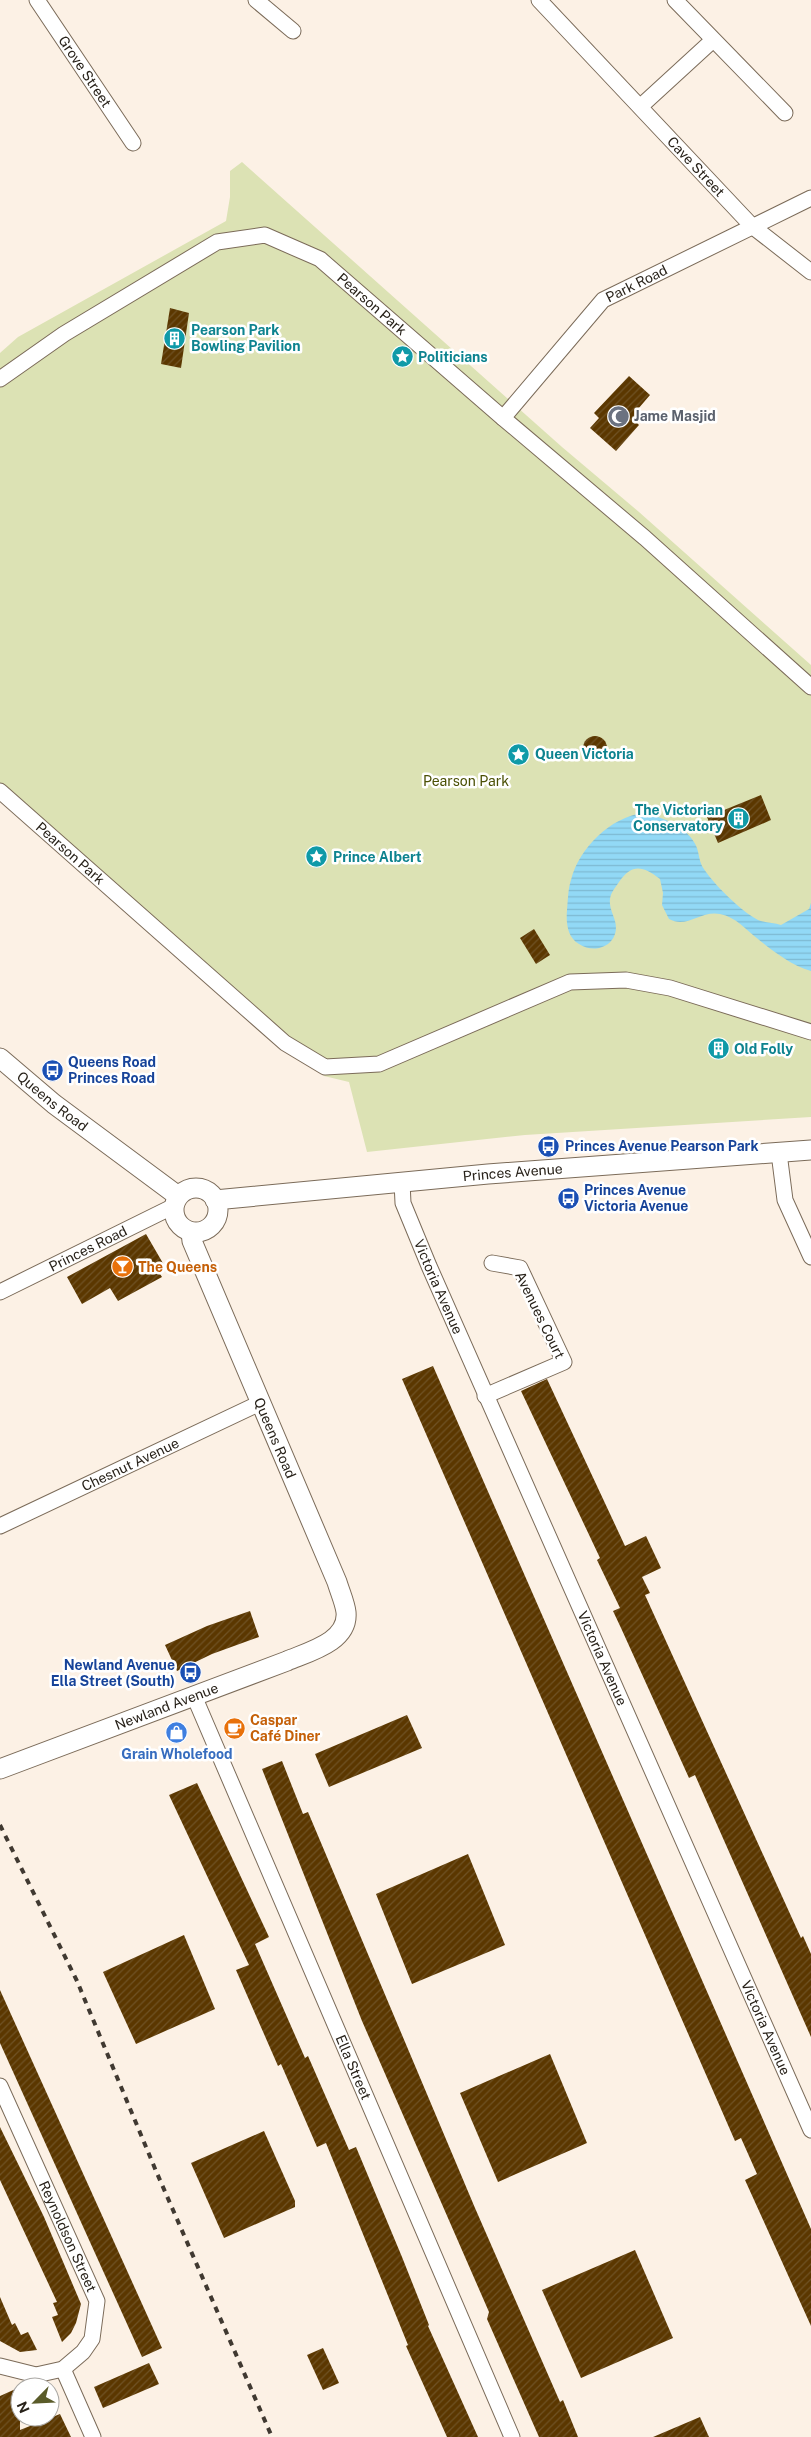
<svg xmlns="http://www.w3.org/2000/svg" width="811" height="2437" font-family="'Public Sans',sans-serif">
<style>
.green{fill:#dce2b4}
.water{fill:url(#water-rules)}
.building{fill:url(#building-hatch)}
.lines{fill:none;stroke-linecap:round;stroke-linejoin:round}
.minor-casing{stroke:#7b6b59;stroke-width:17}
.tertiary-casing{stroke:#7b6b59;stroke-width:21}
.minor{stroke:#fff;stroke-width:15}
.tertiary{stroke:#fff;stroke-width:19}
.rail{stroke:#403931;stroke-width:4;stroke-dasharray:6 6;stroke-linecap:butt}
.labels{text-anchor:middle;stroke-width:5;stroke-linejoin:round;paint-order:stroke}
.street-label{font-size:14px;fill:#28221a;stroke:#fff}
.culture-label{font-size:14px;font-weight:bold;fill:#0d838f;stroke:#fff;text-anchor:start}
.worship-label{font-size:14px;font-weight:bold;fill:#5b616d;stroke:#fff;text-anchor:start}
.park-label{font-size:14px;fill:#4b5005;stroke:#fff}
.transit-label{font-size:14px;font-weight:bold;fill:#164399;stroke:#fff;text-anchor:start}
.food-label{font-size:14px;font-weight:bold;fill:#c56008;stroke:#fff;text-anchor:start}
.shop-label{font-size:14px;font-weight:bold;fill:#366cbe;stroke:#fff}
</style>
<defs>
<pattern id="water-rules" width="6" height="5" patternUnits="userSpaceOnUse" patternTransform="scale(1.25)"><rect width="6" height="5" fill="#92d9f6"/><path d="M0 2.5h6" fill="none" stroke="#7ebad2"/></pattern>
<pattern id="building-hatch" width="6" height="6" patternUnits="userSpaceOnUse" patternTransform="scale(1.25)"><rect width="6" height="6" fill="#5b3700"/><path d="M-1 1l2-2M0 6l6-6M5 7l2-2" fill="none" stroke="#6f5225"/></pattern>
</defs>
<rect width="100%" height="100%" fill="#fcf1e5"/>
<!-- green -->
<path class="green" d="M242 162 562 447 639 512 811 665V1117L525 1135 367 1152 349 1082 324 1076 0 794V353L18 337 226 221 230 197V171Z"/>
<!-- water -->
<path class="water" d="M643 813C661 816 690 828 697 848 699 854 699 860 702 866 712 883 741 911 758 920 765 923 774 923 781 925L809 909 811 903V971C791 965 774 952 758 939 746 930 736 917 720 914 701 910 687 929 669 919L662 905 663 893 660 879C643 866 632 863 619 882 615 888 611 892 610 899 609 907 613 914 615 921 621 943 597 956 579 944 567 937 566 922 567 910 568 900 568 889 571 880 579 848 611 817 643 813Z"/>
<!-- building -->
<g class="building">
<path d="M170 308 189 313 181 368 161 364Z"/>
<path d="M629 376 650 395 638 409 642 413 635 421 639 425 616 451 590 428 599 418 594 413Z"/>
<circle cx="595" cy="748" r="12"/>
<path d="M761 795 771 820 718 843 707 817Z"/>
<path d="M534 929 550 955 536 964 520 938Z"/>
<circle cx="718" cy="1049" r="7"/>
<path d="M146 1234 164 1265 157 1269 162 1277 118 1301 110 1288 82 1304 67 1277Z"/>
<path d="M433 1366 811 2229V2326L745 2180 757 2174 741 2138 735 2141 402 1379Z"/>
<path d="M547 1379 625 1546 646 1536 661 1568 642 1577 650 1593 645 1595 801 1938 803 1936 811 1954V2037L695 1775 689 1778 621 1628 613 1611 620 1608 597 1560 600 1558 521 1391Z"/>
<path d="M250 1611 259 1637 212 1654 177 1671 165 1645 207 1626Z"/>
<path d="M407 1715 422 1748 329 1787 315 1754Z"/>
<path d="M282 1761 303 1814 308 1812 475 2208 560 2402 563 2400 578 2437H539L487 2319 489 2312 362 2021 262 1769Z"/>
<path d="M197 1783 269 1937 255 1944 305 2058 308 2056 349 2150 356 2147 402 2257 429 2325 428 2326 478 2437H447L406 2346 408 2345 326 2143 317 2147 281 2064 278 2066 236 1970 249 1965 169 1795Z"/>
<path d="M468 1854 505 1945 412 1984 376 1894Z"/>
<path d="M184 1935 215 2009 136 2044 103 1972Z"/>
<path d="M0 1990 162 2348 142 2357 0 2043Z"/>
<path d="M550 2054 587 2143 498 2182 460 2093Z"/>
<path d="M0 2127 44 2217 81 2304 76 2323 71 2333 62 2342 52 2317 58 2315 53 2303 57 2302 0 2180Z"/>
<path d="M264 2131 295 2201V2207L224 2238 191 2163Z"/>
<path d="M635 2250 673 2338 581 2378 542 2290Z"/>
<path d="M0 2297 12 2325 15 2323 21 2335 28 2332 37 2350 20 2352 0 2341Z"/>
<path d="M323 2348 339 2383 323 2390 307 2355Z"/>
<path d="M149 2363 159 2384 103 2408 94 2387Z"/>
<path d="M20 2387V2430L60 2414 71 2437H0V2396Z"/>
<path d="M700 2417 709 2437H653Z"/>
</g>
<g class="lines">
<defs>
<g id="minor">
<path id="s1" d="M37 0 133 143"/>
<path d="M256 0 293 31"/>
<path id="s2" d="M539 0 752 226 811 272"/>
<path d="M675 0 785 113"/>
<path d="M641 106 713 40"/>
<path id="s3" d="M0 379 64 334 217 242 265 235 320 259 503 418 645 538 811 687"/>
<path id="s4" d="M503 418 603 300 811 198"/>
<path id="s5" d="M0 791 285 1043 325 1067 379 1064 570 982 626 980 670 988 811 1032"/>
<path d="M779 1153 785 1200 811 1257"/>
<path id="s6" d="M402 1182 403 1203 429 1266 811 2130"/>
<path id="s7" d="M0 1292 174 1206"/>
<path d="M485 1396 564 1362 520 1268 492 1263"/>
<path id="s8" d="M0 1526 260 1403"/>
<path id="s9" d="M194 1696 512 2437"/>
<path id="s10" d="M0 2086 97 2301 92 2339 83 2352 63 2369 36 2375 0 2366"/>
<path d="M63 2369 93 2437"/>
</g>
<g id="tertiary">
<path id="s11" d="M0 1058 54 1104 178 1196"/>
<circle cx="196" cy="1210" r="22"/>
<path id="s12" d="M215 1200 488 1174 811 1150"/>
<path id="s13" d="M0 1769 287 1661C308 1652 349 1642 346 1612 345 1603 340 1592 337 1582L192 1241 191 1232"/>
</g>
</defs>
<!-- minor casing -->
<use href="#minor" class="minor-casing"/>
<!-- tertiary casing -->
<use href="#tertiary" class="tertiary-casing"/>
<!-- minor -->
<use href="#minor" class="minor"/>
<!-- tertiary -->
<use href="#tertiary" class="tertiary"/>
<!-- rail -->
<path class="rail" d="M0 1825 77 1981 156 2171 272 2437"/>
</g>
<!-- icons -->
<defs>
<symbol id="building-disc" viewBox="-11 -11 22 22"><circle r="9.5" fill="#0f9aa8" stroke="#fff"/><path d="M-4-6H4V6H1V3H-1V6H-4ZM-2.5-4.3h1.7v1.8h-1.7ZM.8-4.3h1.7v1.8H.8ZM-2.5-1h1.7V.8h-1.7ZM.8-1h1.7V.8H.8Z" fill="#fff"/></symbol>
<symbol id="sight-disc" viewBox="-11 -11 22 22"><circle r="9.5" fill="#0f9aa8" stroke="#fff"/><path d="M0-6L1.8-2.2L6-1.7L2.9 1.2L3.7 5.4L0 3.3L-3.7 5.4L-2.9 1.2L-6-1.7L-1.8-2.2Z" fill="#fff"/></symbol>
<symbol id="mosque-disc" viewBox="-11 -11 22 22"><circle r="9.5" fill="#6b7280" stroke="#fff"/><path d="M3.5-4.9A6 6 0 1 0 3.5 4.9A5 5 0 1 1 3.5-4.9Z" fill="#fff"/></symbol>
<symbol id="bus-disc" viewBox="-11 -11 22 22"><circle r="9.5" fill="#1a4fb4" stroke="#fff"/><path d="M-5-6H5V4H4V6H2V4H-2V6H-4V4H-5ZM-3.5-4V0h7V-4ZM-3.5 1.2v1.5H-2V1.2ZM2 1.2v1.5H3.5V1.2Z" fill="#fff"/></symbol>
<symbol id="bar-disc" viewBox="-11 -11 22 22"><circle r="9.5" fill="#e8710a" stroke="#fff"/><path d="M-6-5H6L.8 .8V4.5H3.5V6h-7V4.5H-.8V.8Z" fill="#fff"/></symbol>
<symbol id="cafe-disc" viewBox="-11 -11 22 22"><circle r="9.5" fill="#e8710a" stroke="#fff"/><path d="M-5.5-4.5H6V0H3Q3 3.5 0 3.5H-2.5Q-5.5 3.5-5.5 0ZM3-3.2v2h1.7v-2ZM-6 4.5H4V6H-6Z" fill="#fff"/></symbol>
<symbol id="shop-disc" viewBox="-11 -11 22 22"><circle r="9.5" fill="#3f7fe0" stroke="#fff"/><path d="M-5-2.5h2.3a2.7 3.5 0 0 1 5.4 0H5L5.5 6h-11ZM-1.5-2.5h3a1.5 2.3 0 0 0-3 0Z" fill="#fff"/></symbol>
</defs>
<g fill-rule="evenodd">
<use href="#building-disc" x="162" y="326" width="25" height="25"/>
<use href="#sight-disc" x="390" y="344" width="25" height="25"/>
<use href="#mosque-disc" x="606" y="404" width="25" height="25"/>
<use href="#sight-disc" x="506" y="742" width="25" height="25"/>
<use href="#building-disc" x="726" y="806" width="25" height="25"/>
<use href="#sight-disc" x="304" y="844" width="25" height="25"/>
<use href="#building-disc" x="706" y="1036" width="25" height="25"/>
<use href="#bus-disc" x="40" y="1058" width="25" height="25"/>
<use href="#bus-disc" x="536" y="1134" width="25" height="25"/>
<use href="#bus-disc" x="556" y="1186" width="25" height="25"/>
<use href="#bar-disc" x="110" y="1254" width="25" height="25"/>
<use href="#bus-disc" x="178" y="1660" width="25" height="25"/>
<use href="#cafe-disc" x="222" y="1716" width="25" height="25"/>
<use href="#shop-disc" x="164" y="1720" width="25" height="25"/>
</g>
<g class="labels">
<!-- street labels -->
<g class="street-label">
<text dy="5" stroke="none"><textPath href="#s1" startOffset="86">Grove Street</textPath></text>
<text dy="5" stroke="none"><textPath href="#s2" startOffset="229">Cave Street</textPath></text>
<text dy="5" stroke="none"><textPath href="#s4" startOffset="192">Park Road</textPath></text>
<text dy="5" stroke="none"><textPath href="#s3" startOffset="434">Pearson Park</textPath></text>
<text dy="5" stroke="none"><textPath href="#s5" startOffset="94">Pearson Park</textPath></text>
<text dy="5" stroke="none"><textPath href="#s11" startOffset="68">Queens Road</textPath></text>
<text dy="5" stroke="none"><textPath href="#s12" startOffset="299">Princes Avenue</textPath></text>
<text dy="5" stroke="none"><textPath href="#s7" startOffset="98">Princes Road</textPath></text>
<text dy="5" stroke="none"><textPath href="#s6" startOffset="112">Victoria Avenue</textPath></text>
<text transform="translate(540 1315) rotate(64)" y="5">Avenues Court</text>
<text transform="translate(275 1438) rotate(67)" y="5">Queens Road</text>
<text dy="5" stroke="none"><textPath href="#s8" startOffset="144">Chesnut Avenue</textPath></text>
<text dy="5" stroke="none"><textPath href="#s6" startOffset="518">Victoria Avenue</textPath></text>
<text dy="5" stroke="none"><textPath href="#s13" startOffset="178">Newland Avenue</textPath></text>
<text dy="5" stroke="none"><textPath href="#s6" startOffset="922">Victoria Avenue</textPath></text>
<text dy="5" stroke="none"><textPath href="#s9" startOffset="404">Ella Street</textPath></text>
<text dy="5" stroke="none"><textPath href="#s10" startOffset="165">Reynoldson Street</textPath></text>
</g>
<!-- culture labels -->
<g class="culture-label">
<text x="191" y="335">Pearson Park<tspan x="191" dy="16">Bowling Pavilion</tspan></text>
<text x="418" y="362">Politicians</text>
<text x="535" y="759">Queen Victoria</text>
<text x="723" y="815" text-anchor="end">The Victorian<tspan x="723" dy="16">Conservatory</tspan></text>
<text x="333" y="862">Prince Albert</text>
<text x="734" y="1054">Old Folly</text>
</g>
<!-- worship labels -->
<g class="worship-label">
<text x="634" y="421">Jame Masjid</text>
</g>
<!-- park labels -->
<g class="park-label">
<text x="466" y="786">Pearson Park</text>
</g>
<!-- transit labels -->
<g class="transit-label">
<text x="68" y="1067">Queens Road<tspan x="68" dy="16">Princes Road</tspan></text>
<text x="565" y="1151">Princes Avenue Pearson Park</text>
<text x="584" y="1195">Princes Avenue<tspan x="584" dy="16">Victoria Avenue</tspan></text>
<text x="175" y="1670" text-anchor="end">Newland Avenue<tspan x="175" dy="16">Ella Street (South)</tspan></text>
</g>
<!-- food labels -->
<g class="food-label">
<text x="138" y="1272">The Queens</text>
<text x="250" y="1725">Caspar<tspan x="250" dy="16">Café Diner</tspan></text>
</g>
<!-- shop labels -->
<g class="shop-label">
<text x="177" y="1759">Grain Wholefood</text>
</g>
</g>
<!-- north arrow -->
<g transform="translate(35 2402) rotate(246)"><circle r="24" fill="#ffffff" stroke="#a9a7a3"/>
<path d="M0-4L9 19L0 12L-9 19Z" fill="#5a5b29"/>
<text y="-8" font-size="14" font-weight="bold" text-anchor="middle" fill="#28221a">N</text>
</g>
</svg>
